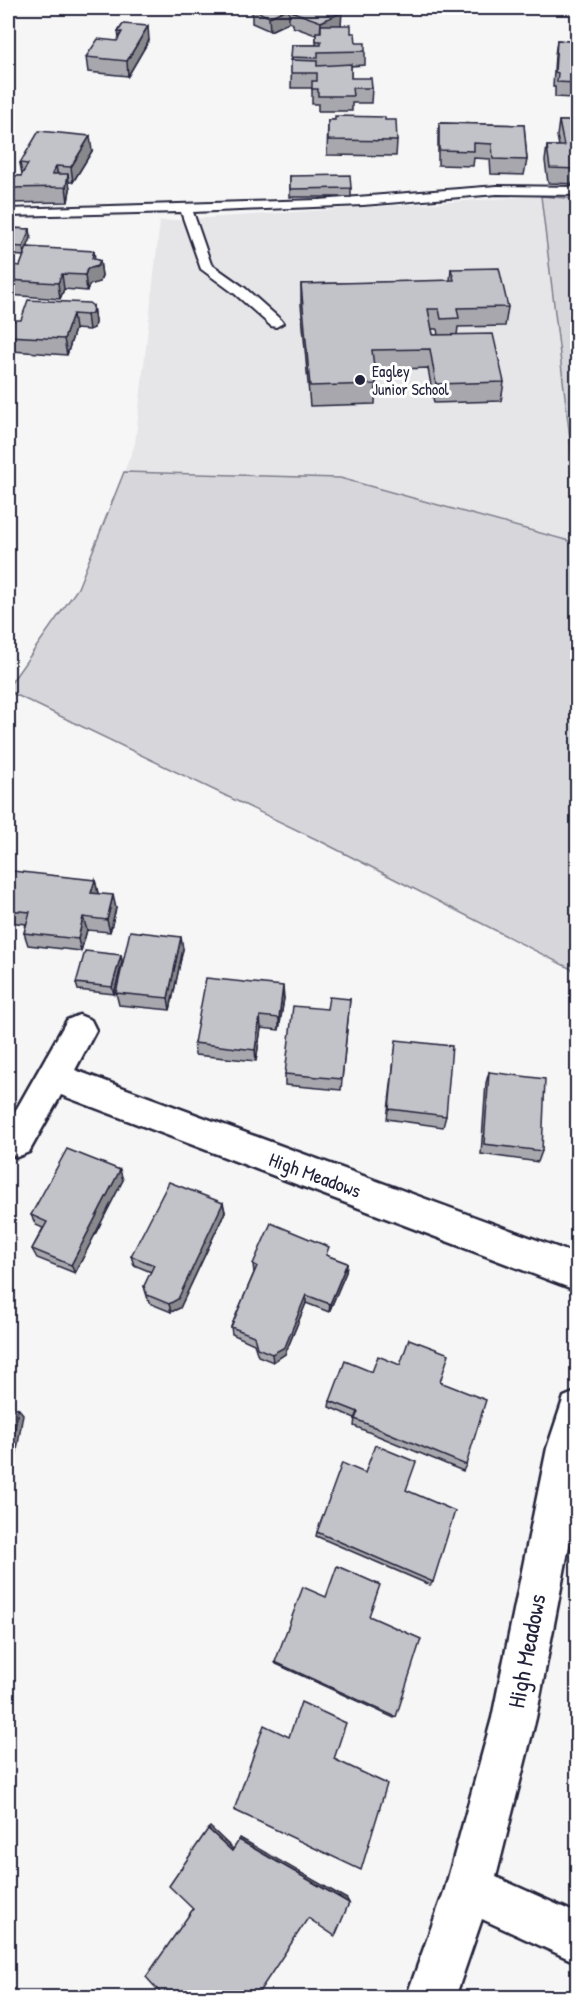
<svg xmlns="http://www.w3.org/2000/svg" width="585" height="2005" font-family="'Patrick Hand',sans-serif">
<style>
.built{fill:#e6e6e9}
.green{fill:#d7d7db;stroke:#7c7c8b;stroke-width:1.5}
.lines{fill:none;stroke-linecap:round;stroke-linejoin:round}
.lane-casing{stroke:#22223b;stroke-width:4}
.street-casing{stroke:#22223b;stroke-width:5}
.lane{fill:#fff;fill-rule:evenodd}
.street{fill:#fff;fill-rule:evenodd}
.wall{fill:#a7a7ad;stroke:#22223b;stroke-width:1.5;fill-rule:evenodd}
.shaded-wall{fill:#88888d;stroke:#22223b;stroke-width:1.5}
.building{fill:#c2c2c9;stroke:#22223b;stroke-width:1.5}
.poi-dot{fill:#22223b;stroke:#fff;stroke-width:2}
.labels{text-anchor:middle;stroke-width:6;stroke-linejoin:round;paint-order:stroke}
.far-poi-label{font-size:16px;fill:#22223b;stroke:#fff;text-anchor:start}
.street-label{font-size:20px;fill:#22223b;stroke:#fff}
.near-street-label{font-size:24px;fill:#22223b;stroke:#fff}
</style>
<rect width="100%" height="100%" fill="#f6f6f7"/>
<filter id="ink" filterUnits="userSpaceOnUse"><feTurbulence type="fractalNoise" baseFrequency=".0167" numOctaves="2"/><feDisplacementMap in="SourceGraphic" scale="12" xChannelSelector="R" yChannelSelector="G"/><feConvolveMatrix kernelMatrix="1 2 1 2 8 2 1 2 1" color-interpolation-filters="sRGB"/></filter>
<g filter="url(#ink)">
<!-- built -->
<path class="built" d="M541 196 577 199V543L340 478 124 472 135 444 160 221Z"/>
<!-- green -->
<g class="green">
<path d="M541 196 577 199V497Z"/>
<path d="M124 472 340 478 577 543V972L324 843 8 691V687L78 588Z"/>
</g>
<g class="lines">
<defs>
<path id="lane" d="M497 186 578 187V195L497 194 363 205 193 212 211 264 245 288 281 320 283 323 276 327 271 326 235 294 201 269 181 212 8 216V209L319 200Z"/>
<g id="street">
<path d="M79 1015 91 1020 96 1030 75 1070 578 1255V1291L61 1095 29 1152 17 1157 8 1153V1124L67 1020Z"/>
<path d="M578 1391V1499L536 1718 496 1877 578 1914V1963L482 1919 455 1998H406L445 1889 492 1718 547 1448 564 1397Z"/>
</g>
</defs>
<!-- lane casing -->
<use href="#lane" class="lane-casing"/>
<!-- street casing -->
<use href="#street" class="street-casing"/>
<!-- lane -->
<use href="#lane" class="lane"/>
<!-- street -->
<use href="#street" class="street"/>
</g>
<!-- wall -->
<g class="wall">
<path d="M331 8 341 25 351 33 356 43 365 51V65L351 66V78L372 88 371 103H352V111H318V104H312V88H291L292 45H316V35L293 27V24L289 22 270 31 252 23V9Z"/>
<path d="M123 24 149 40 128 76 88 72 86 57 117 41 119 38 118 32Z"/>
<path d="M557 40 578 42V89H575L573 98 555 97V87H553L555 55Z"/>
<path d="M328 120H385L397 141 396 156 327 155Z"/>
<path d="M559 121H578V184L548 183 545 161 547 146H559L557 136Z"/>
<path d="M439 123 524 125 527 160 524 175 491 174 490 159 474 158 473 166 438 165V138Z"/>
<path d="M92 151 73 182H69L70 189 68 202 8 203V176H21L22 174 20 163Z"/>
<path d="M290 176 351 188V197H290Z"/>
<path d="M8 228 30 229 31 238 27 247 95 259 100 261 102 276 100 282 89 285 87 291 64 289 60 299 9 295 8 287V277L20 266 24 256 8 255Z"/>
<path d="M451 269 508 307 505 326 458 327 457 335 504 382 501 401 434 403 428 368 375 370 376 384 375 404 310 406 301 304V284L450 281ZM432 329H437L438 335H433Z"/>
<path d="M93 306 95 322 94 328 89 330 75 329 67 355 12 351 8 336 21 320Z"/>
<path d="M95 880 98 894 116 908 110 932 87 930 81 951 28 945 24 933 26 924 8 922V886Z"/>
<path d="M183 949 170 1010 119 1005 116 993Z"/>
<path d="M121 955 122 962 114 994 78 990 76 983Z"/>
<path d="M284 998 279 1030 261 1028 256 1061 195 1055 194 1043Z"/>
<path d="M350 999 341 1090 285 1085V1074L327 1009Z"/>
<path d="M395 1051 446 1116 443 1127 387 1119Z"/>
<path d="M489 1072 542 1151 538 1162 481 1154 486 1083Z"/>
<path d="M578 1103V1191L571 1190 574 1111Z"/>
<path d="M123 1180 75 1273 37 1258 32 1249 43 1228 36 1225 31 1215Z"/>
<path d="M223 1203 225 1212 180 1308 171 1312 149 1303 144 1286 151 1272 134 1265 131 1256Z"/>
<path d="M328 1256 347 1263 346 1272 329 1312 306 1303 285 1354 273 1362 258 1356 254 1344 232 1334 231 1327 254 1273 253 1264Z"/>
<path d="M372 1372 440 1382 466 1465 463 1471 354 1426 355 1418 329 1407 330 1401Z"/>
<path d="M406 1490 433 1582 430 1585 316 1536 317 1532Z"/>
<path d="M369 1616 396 1717 394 1718 276 1664 275 1662Z"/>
</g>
<!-- shaded-wall -->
<g class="shaded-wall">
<path d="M289 8V22L270 31 269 17Z"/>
<path d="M342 12 341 26 320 36 321 22Z"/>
<path d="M148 26 149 40 128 76 127 61Z"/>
<path d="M90 136 92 151 73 182 71 167Z"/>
<path d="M56 166 59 181 52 174Z"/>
<path d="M68 174 70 189 68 202 66 187Z"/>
<path d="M30 229 31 238 24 256 23 247Z"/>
<path d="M94 251 96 267 100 261 102 276 100 282 89 285 87 291 85 275Z"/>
<path d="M62 274 64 289 60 299 58 283Z"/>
<path d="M93 306 95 322 94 328 89 330 87 315Z"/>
<path d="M73 314 75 329 67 355 64 339Z"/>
<path d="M95 880 98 893 94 906 91 893Z"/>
<path d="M113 895 116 908 110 932 107 920Z"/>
<path d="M83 917 87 930 81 951 78 939Z"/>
<path d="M181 937 183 949 170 1010 168 998Z"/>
<path d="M121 955 122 962 114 994 112 987Z"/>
<path d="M283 986 284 998 279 1030V1018Z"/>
<path d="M260 1016 261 1028 256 1061 255 1050Z"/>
<path d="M120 1170 123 1180 75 1273 71 1265Z"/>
<path d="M223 1203 225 1212 180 1308 171 1312 169 1304Z"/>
<path d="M347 1263 346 1272 329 1312 330 1304Z"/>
<path d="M306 1295V1303L285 1354 273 1362 272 1354Z"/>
<path d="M18 1408 23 1414 11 1487 8 1484V1472Z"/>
<path d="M210 1827 233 1849 232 1851 208 1829Z"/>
<path d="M240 1838 347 1899 349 1903 239 1840Z"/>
</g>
<!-- building -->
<g class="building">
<path d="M254 8H331L342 12 321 22 293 12 296 11 289 8 269 17 252 9Z"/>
<path d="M123 24 148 26 127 61 86 57 98 39 117 41 122 32H118Z"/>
<path d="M321 25H351V33H355L356 43H365V51L318 52V58L291 57 292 45H321V41H316V32H321Z"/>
<path d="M557 40 578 42V74H576V83L557 82 558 73 555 72Z"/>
<path d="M291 60 317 61V66L351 64V78H371L372 88H352L353 96H318V89H312V81H317V73H291Z"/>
<path d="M335 116 385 117V120H396L397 141 328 140V120H335Z"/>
<path d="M559 121H578V169L550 168 547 146H564Z"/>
<path d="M439 123 524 125 527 160 493 159 492 144 474 143V151L439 150Z"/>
<path d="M39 131 90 136 71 167 56 166 52 174H68L66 187 8 188V176H21L28 164 20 163Z"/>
<path d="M350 175 351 188 290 189V176Z"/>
<path d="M8 228 30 229 23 247 8 246Z"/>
<path d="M27 247 94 251 92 258 100 261 98 266 87 269 85 275 62 274 58 283 8 280V277L12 265 20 266Z"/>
<path d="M499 268 508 307 457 308 459 318 441 319 439 309H428L433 335 493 334 504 382 436 384 430 349 372 350 376 384 310 386 301 284 454 280 451 269Z"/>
<path d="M28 300 89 303 93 306 92 313 87 315 73 314 64 339 8 336 14 320H21Z"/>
<path d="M12 871 95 880 91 893 113 895 107 920 83 917 78 939 24 933 30 912 8 910V886Z"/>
<path d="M130 931 181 937 168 998 116 993Z"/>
<path d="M85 951 121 955 112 987 76 983Z"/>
<path d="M206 978 283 986 279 1018 260 1016 255 1050 194 1043Z"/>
<path d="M329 997 350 999 342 1079 285 1074 293 1006 327 1009Z"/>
<path d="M396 1040 452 1046 446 1116 389 1109Z"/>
<path d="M489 1072 545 1079 542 1151 484 1144Z"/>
<path d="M578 1139V1180H576Z"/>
<path d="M67 1149 120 1170 71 1265 32 1249 47 1222 31 1215Z"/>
<path d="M169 1182 223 1203 178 1299 169 1304 147 1295 144 1286 154 1265 131 1256Z"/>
<path d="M271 1223 329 1247 326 1255 347 1263 330 1304 306 1295 285 1347 272 1354 257 1348 254 1336 231 1327 257 1266 253 1264Z"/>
<path d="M409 1339 449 1354 440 1382 486 1400 466 1465 355 1419 358 1412 330 1401 345 1361 372 1372 378 1356 400 1365Z"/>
<path d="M8 1407 18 1408 8 1472Z"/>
<path d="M375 1445 416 1462 406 1490 455 1511 433 1582 317 1532 342 1463 365 1473Z"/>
<path d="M337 1566 380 1585 369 1616 421 1639 396 1717 275 1662 303 1587 326 1597Z"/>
<path d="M301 1702 346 1723 334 1759 387 1784 361 1870 234 1810 264 1725 289 1737Z"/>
<path d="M208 1829 232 1851 239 1840 349 1903 335 1936 308 1918 255 1998H165L146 1977 193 1909 169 1886Z"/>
</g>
</g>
<!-- markers -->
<circle class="poi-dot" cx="360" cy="380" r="6"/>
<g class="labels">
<!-- far-poi labels -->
<g class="far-poi-label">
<text x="372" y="377">Eagley<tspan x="372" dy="18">Junior School</tspan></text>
</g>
<!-- street labels -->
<g class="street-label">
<text transform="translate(315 1175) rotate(20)" y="7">High Meadows</text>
</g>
<!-- near-street labels -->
<g class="near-street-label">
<text transform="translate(527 1651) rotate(-79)" y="8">High Meadows</text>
</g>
</g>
<!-- margin -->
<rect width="585" height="2005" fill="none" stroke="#fff" stroke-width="30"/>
<rect x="15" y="15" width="555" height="1975" fill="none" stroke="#22223b" stroke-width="2" filter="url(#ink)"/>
</svg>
